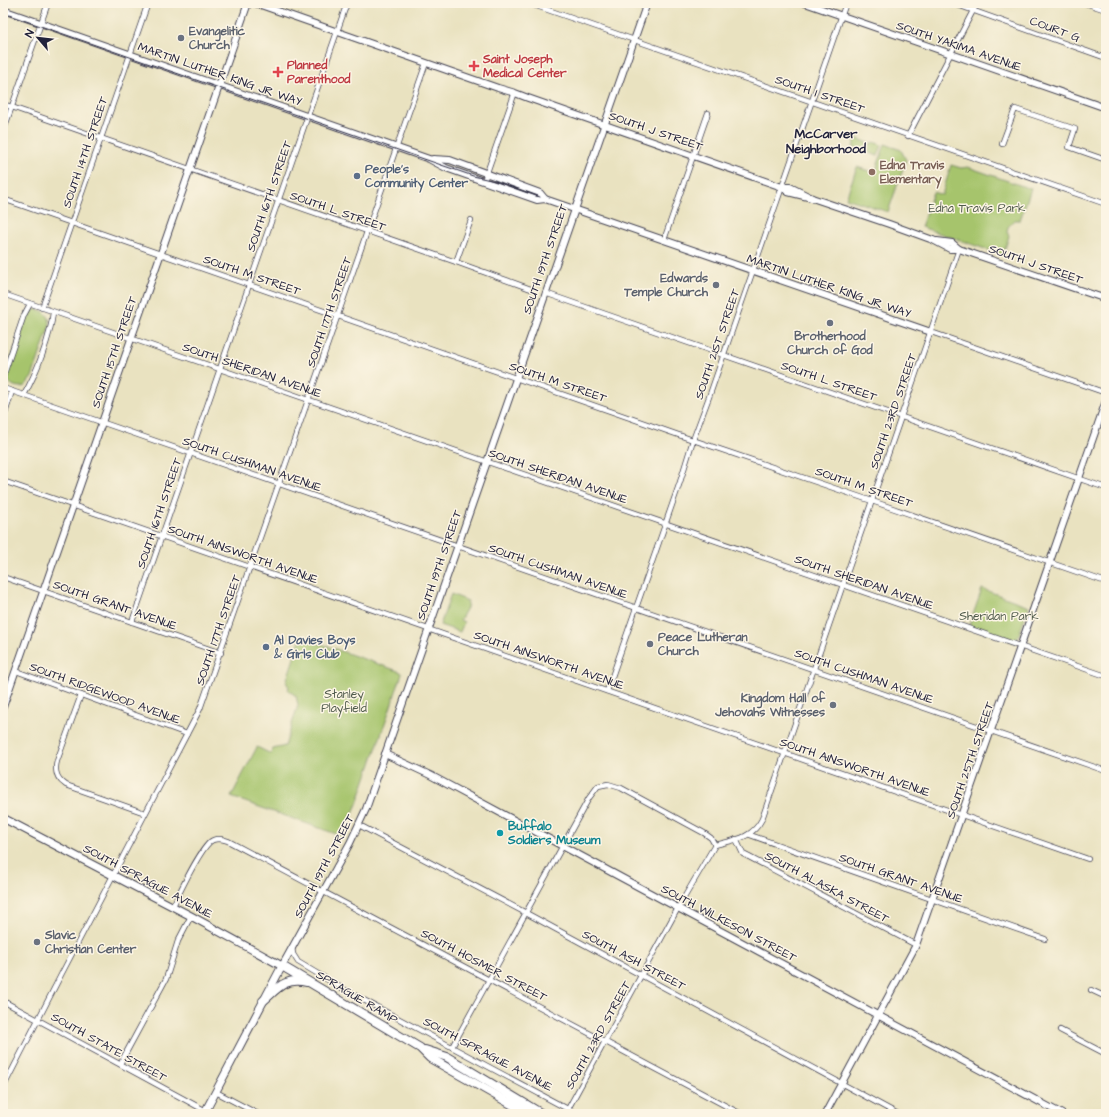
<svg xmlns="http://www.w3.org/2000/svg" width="1109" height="1117" font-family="'Architects Daughter',sans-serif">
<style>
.green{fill:#a6c46c;stroke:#647354}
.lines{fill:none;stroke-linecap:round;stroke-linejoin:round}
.street-casing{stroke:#403f4f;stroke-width:6}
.secondary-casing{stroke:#403f4f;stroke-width:8}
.primary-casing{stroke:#403f4f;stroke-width:9}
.highway-casing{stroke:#403f4f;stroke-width:10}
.street{stroke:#fff;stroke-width:4.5}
.secondary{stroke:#fff;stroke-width:6}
.primary{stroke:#fff;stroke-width:7}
.highway{stroke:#fff;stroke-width:8}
.tram{stroke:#22223b;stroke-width:1}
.worship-dot{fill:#6b7280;stroke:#fcf5e5;stroke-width:1.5}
.health-dot{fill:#e0444e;stroke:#fcf5e5;stroke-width:1.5}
.education-dot{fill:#8d6e63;stroke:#fcf5e5;stroke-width:1.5}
.service-dot{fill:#5c6f8a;stroke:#fcf5e5;stroke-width:1.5}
.culture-dot{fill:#0f9aa8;stroke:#fcf5e5;stroke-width:1.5}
.labels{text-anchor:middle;stroke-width:3;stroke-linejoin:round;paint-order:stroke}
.street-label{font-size:12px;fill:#22223b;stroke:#fcf5e5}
.worship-label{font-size:12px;font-weight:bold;fill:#5b616d;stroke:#fcf5e5;text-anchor:start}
.health-label{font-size:12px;font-weight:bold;fill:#be3a42;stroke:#fcf5e5;text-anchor:start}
.education-label{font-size:12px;font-weight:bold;fill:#785e54;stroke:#fcf5e5;text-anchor:start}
.service-label{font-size:12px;font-weight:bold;fill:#4e5e75;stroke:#fcf5e5;text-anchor:start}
.park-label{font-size:12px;fill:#505b4c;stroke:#fcf5e5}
.culture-label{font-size:12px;font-weight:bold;fill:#0d838f;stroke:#fcf5e5;text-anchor:start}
.neighbourhood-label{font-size:13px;font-weight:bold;fill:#22223b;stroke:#fcf5e5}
</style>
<rect width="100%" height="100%" fill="#fcf5e5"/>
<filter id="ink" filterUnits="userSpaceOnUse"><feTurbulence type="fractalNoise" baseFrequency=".025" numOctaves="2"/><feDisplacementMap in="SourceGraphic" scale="8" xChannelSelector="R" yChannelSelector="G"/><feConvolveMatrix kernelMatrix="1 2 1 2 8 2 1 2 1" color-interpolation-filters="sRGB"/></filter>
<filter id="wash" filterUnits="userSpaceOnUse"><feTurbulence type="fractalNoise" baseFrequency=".012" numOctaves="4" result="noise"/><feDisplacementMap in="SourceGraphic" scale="16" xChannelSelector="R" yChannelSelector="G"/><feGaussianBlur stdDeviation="0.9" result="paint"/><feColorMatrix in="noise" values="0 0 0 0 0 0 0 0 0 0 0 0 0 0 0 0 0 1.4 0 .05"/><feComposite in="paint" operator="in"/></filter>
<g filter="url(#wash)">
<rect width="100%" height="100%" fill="#e9e2c0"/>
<!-- green -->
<g class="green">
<path d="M856 138 871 144 873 142 882 145 878 156 853 147Z"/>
<path d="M885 144 901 150 906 160 888 212 846 198 857 167 875 173Z"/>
<path d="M951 165 961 168 968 167 1031 189 1020 220H1015L1008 227 1007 232 1009 236 1003 255 921 227 933 192 942 195Z"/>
<path d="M35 309C45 310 50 316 50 325L32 377 25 386C15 389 8 384 6 375L27 313Z"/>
<path d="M982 589 1029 606 1016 643 969 626Z"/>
<path d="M451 594 468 601 467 608 460 620 464 622 460 632 440 625Z"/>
<path d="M301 637 401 672 402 674 357 804 342 836 231 797 257 747 271 754 273 749 285 746 298 705 296 696 288 690 289 687 286 682Z"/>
</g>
</g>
<g filter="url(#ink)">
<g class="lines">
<defs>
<g id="street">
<path d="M528 3 1106 204"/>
<path d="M952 3 1106 58"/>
<path d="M1085 3 1106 10"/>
<path d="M3 104 456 262 531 289"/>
<path d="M3 132 48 3"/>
<path d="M908 136 977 3"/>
<path d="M1002 144 1015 109 1075 129 1069 147 1106 160"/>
<path d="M484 181 514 95"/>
<path d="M3 199 693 440 872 501 1106 582"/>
<path d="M664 240 708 113"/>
<path d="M456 262 471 220"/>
<path d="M545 293 1106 488"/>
<path d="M3 294 1106 676"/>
<path d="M42 308 148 3"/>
<path d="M931 332 1106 393"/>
<path d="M3 377 24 315 30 304"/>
<path d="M3 388 1106 771"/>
<path d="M24 395C36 374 51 336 53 312"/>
<path d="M3 420 12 391"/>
<path d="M3 481 1088 859"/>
<path d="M3 577 221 653"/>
<path d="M132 622 347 3"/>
<path d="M16 671 187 734"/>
<path d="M607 691 680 482 693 440 709 397 846 3"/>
<path d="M81 695 57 761C54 772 57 779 66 785L145 813"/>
<path d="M359 825 526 913 898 1114"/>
<path d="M750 835 1045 939"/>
<path d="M736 839 743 854 749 857 916 945"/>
<path d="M715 845C734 840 752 839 762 819L959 249"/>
<path d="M173 906C179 894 202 844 213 840 218 838 223 839 228 841L741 1114"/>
<path d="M292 947 293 954 298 962 345 990 577 1114"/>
<path d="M1091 990 1106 997"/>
<path d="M3 1001 206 1111"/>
<path d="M1060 1030 1106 1054"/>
<path d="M452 1047 589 798 598 786 608 784 621 788 704 833 711 838 715 845"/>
<path d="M120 1064 166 979 178 941 191 916"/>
<path d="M3 1088 62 973 200 709 426 63"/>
<path d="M216 1092 258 1114"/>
<path d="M568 1109 678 908 715 845"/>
</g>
<g id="secondary">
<path d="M255 3 498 88 515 93 528 98 782 187H790L812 198"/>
<path d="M805 3 1106 108"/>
<path d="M3 10 429 159 446 168 537 200 545 199 931 332"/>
<path d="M433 159 450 160 540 193 545 199"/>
<path d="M782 187 788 192 812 198 889 224 933 240 950 249H959L1106 299"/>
<path d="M937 241 952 243 959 249"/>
<path d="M3 707 248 3"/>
<path d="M385 754 430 775 1062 1114"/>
<path d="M282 966 350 843 366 809 647 3"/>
<path d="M825 1114 916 945 1106 401"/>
</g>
<path id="primary" d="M3 818 191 916 282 966 204 1114"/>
<g id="highway">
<path d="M282 966 420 1048 430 1058 529 1114"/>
<path d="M263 1001C278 988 285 977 307 982"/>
<path d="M425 1050 447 1057 542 1114"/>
</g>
</defs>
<!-- street casing -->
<use href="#street" class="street-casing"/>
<!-- secondary casing -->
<use href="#secondary" class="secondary-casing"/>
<!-- primary casing -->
<use href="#primary" class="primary-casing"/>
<!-- highway casing -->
<use href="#highway" class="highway-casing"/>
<!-- street -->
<use href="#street" class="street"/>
<!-- secondary -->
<use href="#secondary" class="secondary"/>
<!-- primary -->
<use href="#primary" class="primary"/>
<!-- highway -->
<use href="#highway" class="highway"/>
<!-- tram -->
<path class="tram" d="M3 13 473 176 495 181 540 197"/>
</g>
</g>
<!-- markers -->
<g class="worship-dot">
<circle cx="181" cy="38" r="4"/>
<circle cx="716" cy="285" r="4"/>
<circle cx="830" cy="323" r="4"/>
<circle cx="650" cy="644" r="4"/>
<circle cx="833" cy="705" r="4"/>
<circle cx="37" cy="942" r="4"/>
</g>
<g class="health-dot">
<path d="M472 60h4v4h4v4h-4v4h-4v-4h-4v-4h4z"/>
<path d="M276 66h4v4h4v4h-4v4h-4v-4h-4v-4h4z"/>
</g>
<circle class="education-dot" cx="872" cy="172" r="4"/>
<g class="service-dot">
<circle cx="357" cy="176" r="4"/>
<circle cx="266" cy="647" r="4"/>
</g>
<circle class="culture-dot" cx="500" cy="833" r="4"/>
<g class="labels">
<!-- street labels -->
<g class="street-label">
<text transform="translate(1055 29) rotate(20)" y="4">COURT G</text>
<text transform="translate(959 46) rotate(19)" y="4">SOUTH YAKIMA AVENUE</text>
<text transform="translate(220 74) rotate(19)" y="4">MARTIN LUTHER KING JR WAY</text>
<text transform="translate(820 94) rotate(19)" y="4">SOUTH I STREET</text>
<text transform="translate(656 131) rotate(19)" y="4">SOUTH J STREET</text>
<text transform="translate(85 152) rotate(-71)" y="4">SOUTH 14TH STREET</text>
<text transform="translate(269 196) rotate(-71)" y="4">SOUTH 16TH STREET</text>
<text transform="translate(338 211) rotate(19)" y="4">SOUTH L STREET</text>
<text transform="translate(545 259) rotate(-71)" y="4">SOUTH 19TH STREET</text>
<text transform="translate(1036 264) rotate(19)" y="4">SOUTH J STREET</text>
<text transform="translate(252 275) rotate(19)" y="4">SOUTH M STREET</text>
<text transform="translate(829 286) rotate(19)" y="4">MARTIN LUTHER KING JR WAY</text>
<text transform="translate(329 312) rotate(-71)" y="4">SOUTH 17TH STREET</text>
<text transform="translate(717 344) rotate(-71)" y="4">SOUTH 21ST STREET</text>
<text transform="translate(114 352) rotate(-71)" y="4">SOUTH 15TH STREET</text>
<text transform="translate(252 370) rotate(19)" y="4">SOUTH SHERIDAN AVENUE</text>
<text transform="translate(829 381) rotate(19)" y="4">SOUTH L STREET</text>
<text transform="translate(558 382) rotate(19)" y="4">SOUTH M STREET</text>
<text transform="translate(893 411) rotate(-71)" y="4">SOUTH 23RD STREET</text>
<text transform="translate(252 464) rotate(19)" y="4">SOUTH CUSHMAN AVENUE</text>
<text transform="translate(558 476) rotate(19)" y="4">SOUTH SHERIDAN AVENUE</text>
<text transform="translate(864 487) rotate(19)" y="4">SOUTH M STREET</text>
<text transform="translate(159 513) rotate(-71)" y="4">SOUTH 16TH STREET</text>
<text transform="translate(243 554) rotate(19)" y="4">SOUTH AINSWORTH AVENUE</text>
<text transform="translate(439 565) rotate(-71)" y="4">SOUTH 19TH STREET</text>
<text transform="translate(558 571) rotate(19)" y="4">SOUTH CUSHMAN AVENUE</text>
<text transform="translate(864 582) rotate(19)" y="4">SOUTH SHERIDAN AVENUE</text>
<text transform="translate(115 605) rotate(19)" y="4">SOUTH GRANT AVENUE</text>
<text transform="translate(218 630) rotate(-71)" y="4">SOUTH 17TH STREET</text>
<text transform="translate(549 660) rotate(19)" y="4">SOUTH AINSWORTH AVENUE</text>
<text transform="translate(864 676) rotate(19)" y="4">SOUTH CUSHMAN AVENUE</text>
<text transform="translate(105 693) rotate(20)" y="4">SOUTH RIDGEWOOD AVENUE</text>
<text transform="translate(970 760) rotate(-71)" y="4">SOUTH 25TH STREET</text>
<text transform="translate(855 767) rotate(19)" y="4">SOUTH AINSWORTH AVENUE</text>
<text transform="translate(324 866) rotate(-62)" y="4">SOUTH 19TH STREET</text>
<text transform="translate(901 878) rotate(19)" y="4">SOUTH GRANT AVENUE</text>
<text transform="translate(148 881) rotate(28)" y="4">SOUTH SPRAGUE AVENUE</text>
<text transform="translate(827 887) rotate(28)" y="4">SOUTH ALASKA STREET</text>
<text transform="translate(729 923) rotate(28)" y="4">SOUTH WILKESON STREET</text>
<text transform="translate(634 960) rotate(28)" y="4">SOUTH ASH STREET</text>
<text transform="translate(484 965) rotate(28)" y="4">SOUTH HOSMER STREET</text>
<text transform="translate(357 997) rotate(31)" y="4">SPRAGUE RAMP</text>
<text transform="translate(598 1035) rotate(-61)" y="4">SOUTH 23RD STREET</text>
<text transform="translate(109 1047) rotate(29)" y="4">SOUTH STATE STREET</text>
<text transform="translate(488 1054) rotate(28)" y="4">SOUTH SPRAGUE AVENUE</text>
</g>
<!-- worship labels -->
<g class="worship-label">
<text x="189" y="35">Evangelitic<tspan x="189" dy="14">Church</tspan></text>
<text x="708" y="282" text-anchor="end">Edwards<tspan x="708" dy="14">Temple Church</tspan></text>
<text x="830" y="340" text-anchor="middle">Brotherhood<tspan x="830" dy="14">Church of God</tspan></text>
<text x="658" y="641">Peace Lutheran<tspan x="658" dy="14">Church</tspan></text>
<text x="825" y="702" text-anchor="end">Kingdom Hall of<tspan x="825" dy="14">Jehovahs Witnesses</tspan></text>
<text x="45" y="939">Slavic<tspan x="45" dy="14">Christian Center</tspan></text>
</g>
<!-- health labels -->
<g class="health-label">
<text x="483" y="63">Saint Joseph<tspan x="483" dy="14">Medical Center</tspan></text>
<text x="287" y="69">Planned<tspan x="287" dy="14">Parenthood</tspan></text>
</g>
<!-- education labels -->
<g class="education-label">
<text x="880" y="169">Edna Travis<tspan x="880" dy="14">Elementary</tspan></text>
</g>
<!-- service labels -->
<g class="service-label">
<text x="365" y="173">People's<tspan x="365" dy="14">Community Center</tspan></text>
<text x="274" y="644">Al Davies Boys<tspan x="274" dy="14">&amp; Girls Club</tspan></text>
</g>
<!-- park labels -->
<g class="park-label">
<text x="977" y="212">Edna Travis Park</text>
<text x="999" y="620">Sheridan Park</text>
<text x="344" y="698">Stanley<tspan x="344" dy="14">Playfield</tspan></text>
</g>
<!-- culture labels -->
<g class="culture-label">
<text x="508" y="830">Buffalo<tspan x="508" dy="14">Soldiers Museum</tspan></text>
</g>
<!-- neighbourhood labels -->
<g class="neighbourhood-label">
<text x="826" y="138">McCarver<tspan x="826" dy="15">Neighborhood</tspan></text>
</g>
</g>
<!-- margin -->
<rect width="1109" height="1117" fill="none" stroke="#fcf5e5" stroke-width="16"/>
<!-- north arrow -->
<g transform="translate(38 38) rotate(298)" stroke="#fcf5e5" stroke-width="3" paint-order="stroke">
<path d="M0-3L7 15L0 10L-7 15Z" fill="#22223b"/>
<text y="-6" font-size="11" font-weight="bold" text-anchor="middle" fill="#22223b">N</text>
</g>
</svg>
